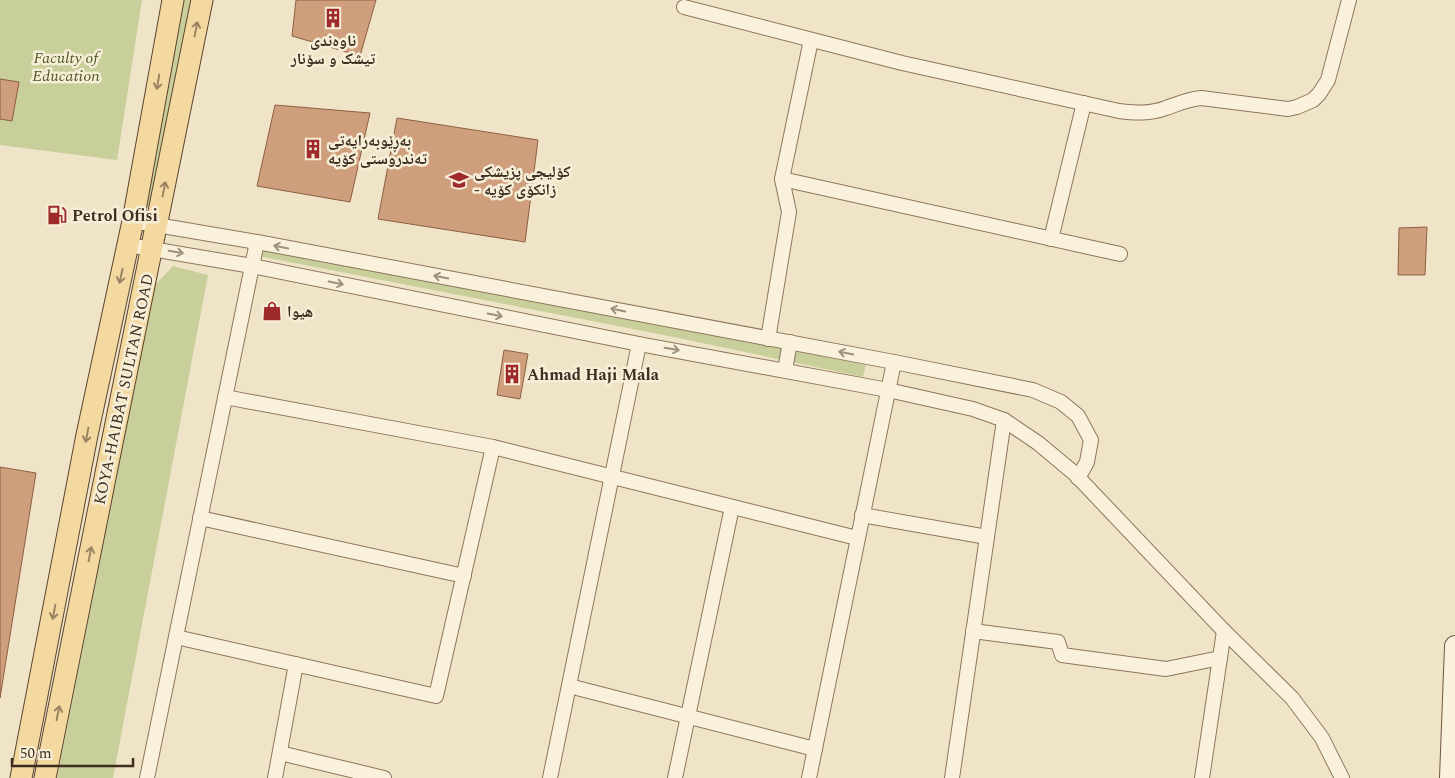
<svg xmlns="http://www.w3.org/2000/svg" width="1455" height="778" font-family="Spectral,'Noto Naskh Arabic',serif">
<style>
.green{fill:#c9cf9b}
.building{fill:#cf9f7d;stroke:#8d5f41}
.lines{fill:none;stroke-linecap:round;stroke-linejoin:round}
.street-casing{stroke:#8d765c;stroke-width:16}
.secondary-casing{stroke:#6f573f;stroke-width:22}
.primary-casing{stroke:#5b4430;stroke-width:23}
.street{stroke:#faf1dc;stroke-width:14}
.secondary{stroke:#faf1dc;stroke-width:20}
.primary{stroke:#f3d9a0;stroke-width:21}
.oneway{stroke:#988460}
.oneway2{stroke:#9c907e}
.labels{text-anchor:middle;stroke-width:5;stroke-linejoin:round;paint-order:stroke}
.poi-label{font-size:16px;font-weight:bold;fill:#3d2e20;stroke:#f7eed8;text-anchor:start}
.park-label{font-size:16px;font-style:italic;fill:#4d5a26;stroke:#f7eed8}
.street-label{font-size:16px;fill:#3d2e20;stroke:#f7eed8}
</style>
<rect width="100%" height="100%" fill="#f0e4c8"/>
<!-- green -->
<g class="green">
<path d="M0 0H142L117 160 0 145Z"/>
<path d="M183 0H193L150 207 142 206Z"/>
<path d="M261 246 866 365 863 377 669 336 258 256Z"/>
<path d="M173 266 208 275 113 778H57L154 286Z"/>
</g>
<!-- building -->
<g class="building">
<path d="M296 0H376L360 56 292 36Z"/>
<path d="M0 79 19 82 12 121 0 119Z"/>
<path d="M275 105 370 113 350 202 257 186Z"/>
<path d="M397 118 538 140 525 242 378 219Z"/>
<path d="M1427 227 1425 275H1398L1399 228Z"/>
<path d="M504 350 528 354 520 399 497 395Z"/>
<path d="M0 467 36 473 0 698Z"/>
</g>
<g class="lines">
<defs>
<g id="street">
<path d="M684 7 902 63 1119 111C1135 113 1150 114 1166 108 1178 104 1188 99 1201 98L1288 109 1297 107 1313 100 1319 94 1328 80 1349 0"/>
<path d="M782 179 1120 254"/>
<path d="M133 221 257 242 894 362 1033 390 1061 402 1078 416 1091 440 1087 462 1078 478"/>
<path d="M1051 239 1084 103"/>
<path d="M128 245 252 266 639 344 888 390 973 409 1004 420 1038 443 1074 473 1224 631 1292 698 1322 738 1342 778"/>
<path d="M768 339 789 212 782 179 811 40"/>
<path d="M785 370 790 342"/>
<path d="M225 397 493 447 857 538"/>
<path d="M862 515 987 537"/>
<path d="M200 518 464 576"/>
<path d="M973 631 1058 642 1062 655 1166 669 1220 658"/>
<path d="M176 637 436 696 493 447"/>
<path d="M569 686 815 749"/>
<path d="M280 753 384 778"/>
<path d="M147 778 257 242"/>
<path d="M275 778 296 664"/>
<path d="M550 778 639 344"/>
<path d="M675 778 732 507"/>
<path d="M809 778 894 362"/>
<path d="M952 778 1004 420"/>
<path d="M1202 778 1224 631"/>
</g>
<path id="secondary" d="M1450 778 1455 646"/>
<g id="primary">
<path d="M21 778 87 435 133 221 173 0"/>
<path d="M45 778 110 453 202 0"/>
</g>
</defs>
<!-- street casing -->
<use href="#street" class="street-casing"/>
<!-- secondary casing -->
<use href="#secondary" class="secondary-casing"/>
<!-- primary casing -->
<use href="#primary" class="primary-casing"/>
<!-- street -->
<use href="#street" class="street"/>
<!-- secondary -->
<use href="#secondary" class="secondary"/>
<!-- primary -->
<use href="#primary" class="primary"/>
</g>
<!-- one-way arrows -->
<defs><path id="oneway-shaft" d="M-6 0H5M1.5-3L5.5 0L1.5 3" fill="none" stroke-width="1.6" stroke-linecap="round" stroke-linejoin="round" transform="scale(1.25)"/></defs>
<g class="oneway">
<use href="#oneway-shaft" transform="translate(196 29) rotate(-79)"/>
<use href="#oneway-shaft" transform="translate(158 82) rotate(100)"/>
<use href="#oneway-shaft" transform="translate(164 189) rotate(-79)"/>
<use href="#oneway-shaft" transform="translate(121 276) rotate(102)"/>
<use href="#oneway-shaft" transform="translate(87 435) rotate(101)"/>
<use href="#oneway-shaft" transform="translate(90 554) rotate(-79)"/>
<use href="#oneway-shaft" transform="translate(54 612) rotate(101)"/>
<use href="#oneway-shaft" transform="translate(58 713) rotate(-79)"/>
</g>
<g class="oneway2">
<use href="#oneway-shaft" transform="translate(281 247) rotate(-169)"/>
<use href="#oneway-shaft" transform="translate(176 252) rotate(10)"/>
<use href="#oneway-shaft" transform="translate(441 277) rotate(-169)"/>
<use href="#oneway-shaft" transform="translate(336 283) rotate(11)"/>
<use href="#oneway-shaft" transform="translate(618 310) rotate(-169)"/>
<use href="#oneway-shaft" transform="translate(495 315) rotate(11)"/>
<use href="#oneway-shaft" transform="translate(672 349) rotate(10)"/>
<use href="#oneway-shaft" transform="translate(846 353) rotate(-169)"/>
</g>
<!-- icons -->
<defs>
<symbol id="building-bare" viewBox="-9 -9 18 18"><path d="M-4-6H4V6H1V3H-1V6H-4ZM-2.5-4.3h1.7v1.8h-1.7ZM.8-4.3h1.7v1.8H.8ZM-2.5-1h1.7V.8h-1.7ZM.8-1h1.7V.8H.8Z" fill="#9e2a2b" stroke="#f7eed8" stroke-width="2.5" paint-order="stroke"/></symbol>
<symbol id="university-bare" viewBox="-9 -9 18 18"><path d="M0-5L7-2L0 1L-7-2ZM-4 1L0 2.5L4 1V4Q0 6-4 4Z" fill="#9e2a2b" stroke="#f7eed8" stroke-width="2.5" paint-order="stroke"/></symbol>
<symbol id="fuel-bare" viewBox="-9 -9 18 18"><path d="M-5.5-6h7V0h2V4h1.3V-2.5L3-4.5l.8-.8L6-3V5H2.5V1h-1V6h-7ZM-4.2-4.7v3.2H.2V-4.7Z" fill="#9e2a2b" stroke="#f7eed8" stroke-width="2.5" paint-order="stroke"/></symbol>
<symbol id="shop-bare" viewBox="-9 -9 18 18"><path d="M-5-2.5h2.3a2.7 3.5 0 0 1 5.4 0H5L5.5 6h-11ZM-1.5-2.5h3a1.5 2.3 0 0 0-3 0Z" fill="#9e2a2b" stroke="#f7eed8" stroke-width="2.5" paint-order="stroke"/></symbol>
</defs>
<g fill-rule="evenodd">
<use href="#building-bare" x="319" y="4" width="28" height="28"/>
<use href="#building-bare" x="299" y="135" width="28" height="28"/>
<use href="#university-bare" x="445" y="166" width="28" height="28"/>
<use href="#fuel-bare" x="43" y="201" width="28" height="28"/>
<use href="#shop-bare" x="258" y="297" width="28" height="28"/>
<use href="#building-bare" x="498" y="360" width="28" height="28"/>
</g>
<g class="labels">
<!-- poi labels -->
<g class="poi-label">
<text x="333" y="46" text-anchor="middle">ناوەندی<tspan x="333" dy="18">تیشک و سۆنار</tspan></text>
<text x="328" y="146">بەڕێوبەرایەتی<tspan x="328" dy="18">تەندروستی کۆیە</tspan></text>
<text x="474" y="177">کۆلیجی پزیشکی<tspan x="474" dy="18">- زانکۆی کۆیە</tspan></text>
<text x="72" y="221">Petrol Ofisi</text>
<text x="287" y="317">هیوا</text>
<text x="527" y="380">Ahmad Haji Mala</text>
</g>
<!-- park labels -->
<g class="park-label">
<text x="66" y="63">Faculty of<tspan x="66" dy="18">Education</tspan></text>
</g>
<!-- street labels -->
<g class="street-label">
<text transform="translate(123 389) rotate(-78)" y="6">KOYA-HAIBAT SULTAN ROAD</text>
</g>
</g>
<!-- scale -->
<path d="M12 758v8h121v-8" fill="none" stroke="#3d2e20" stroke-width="2.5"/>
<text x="20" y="758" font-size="15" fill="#3d2e20" stroke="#f7eed8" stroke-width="4" paint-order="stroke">50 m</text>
</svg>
